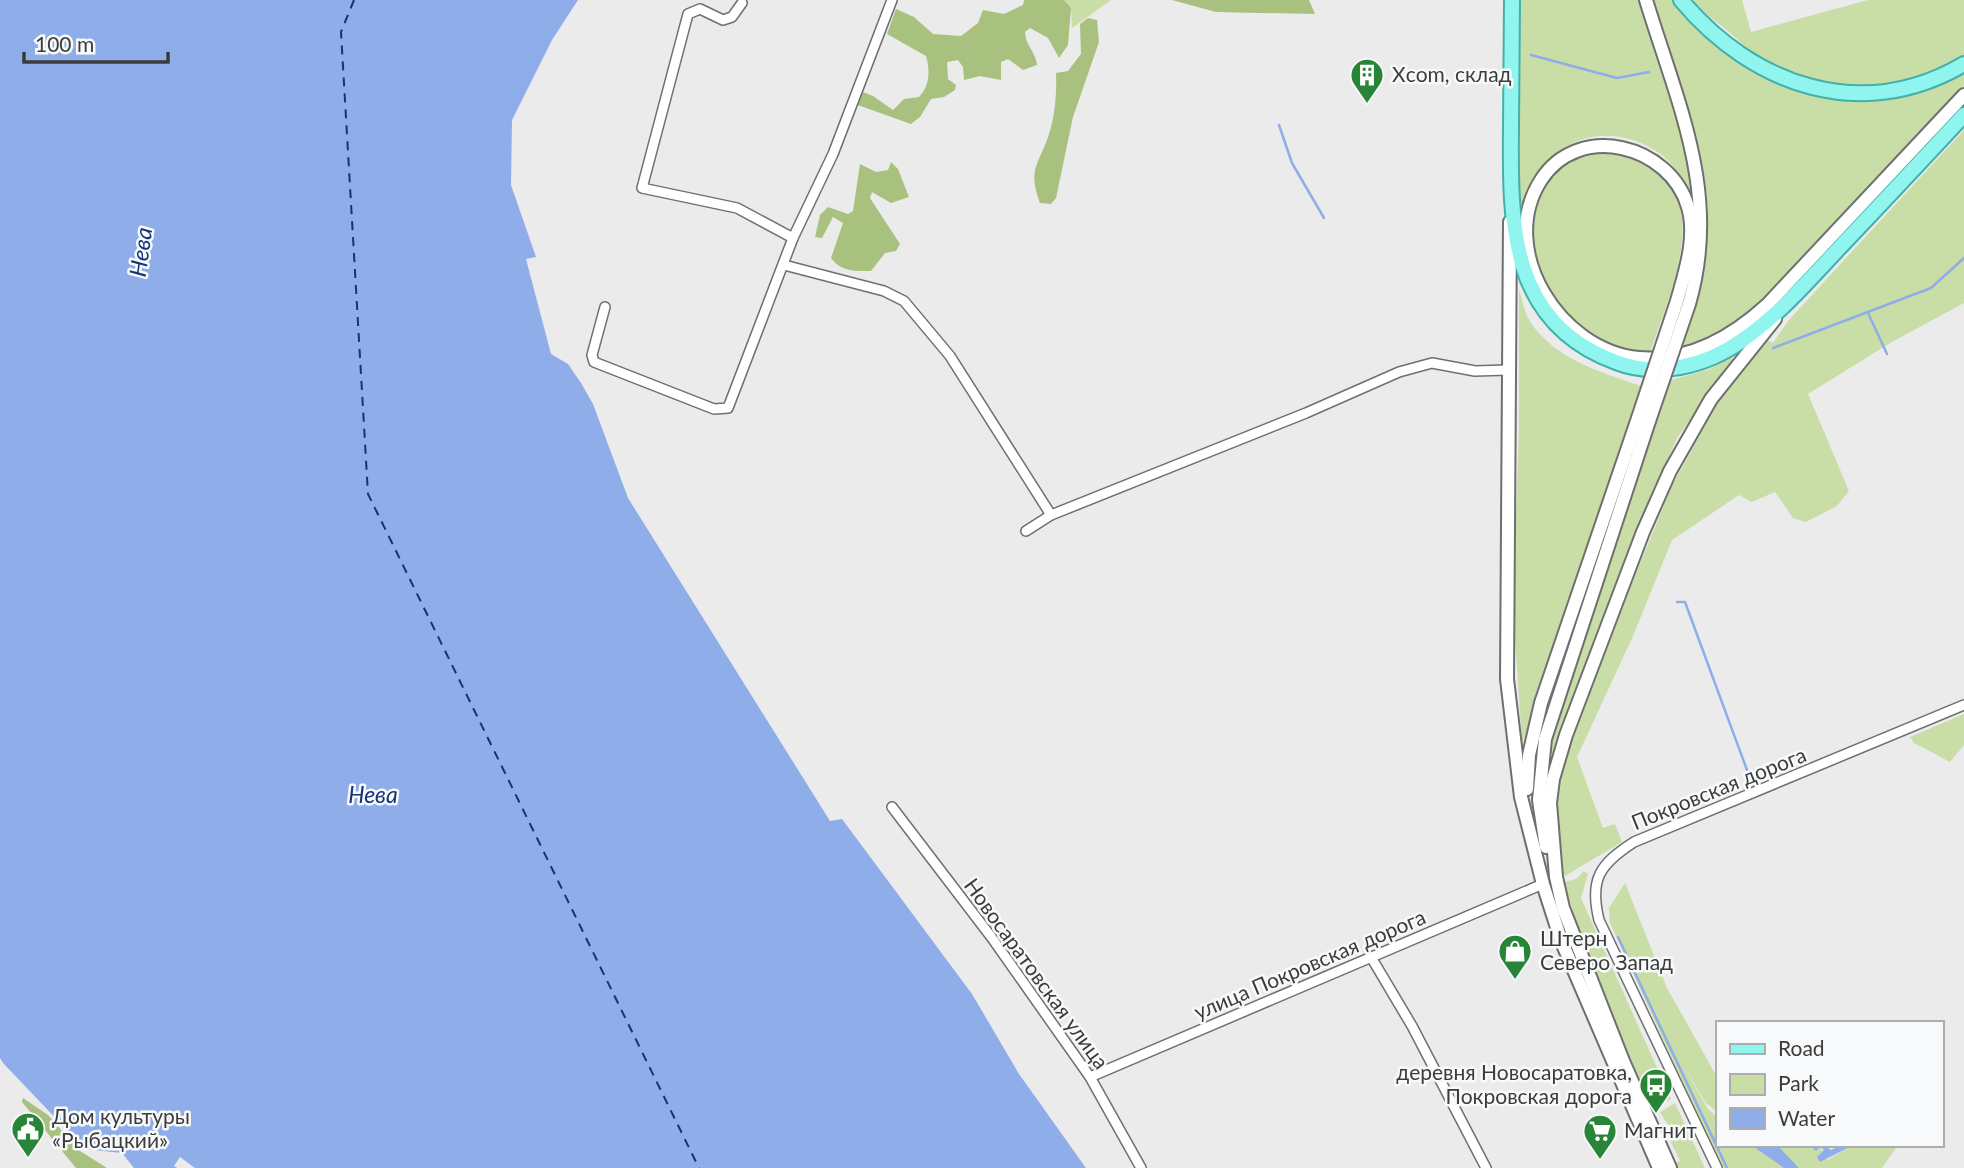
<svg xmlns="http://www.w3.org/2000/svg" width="1964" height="1168" font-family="Lato,sans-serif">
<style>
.green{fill:#c8dea6}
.forest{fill:#a8c17f}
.water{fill:#8eade9}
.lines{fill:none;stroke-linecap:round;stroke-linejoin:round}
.stream{stroke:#8eade9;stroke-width:2.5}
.ferry{stroke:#143378;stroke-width:2;stroke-dasharray:9 7;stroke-linecap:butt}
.street-casing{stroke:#6f6f70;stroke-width:12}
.secondary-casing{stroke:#6f6f70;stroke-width:16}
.primary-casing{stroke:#43b0a9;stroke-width:18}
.street{stroke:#fff;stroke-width:9}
.secondary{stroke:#fff;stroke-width:12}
.primary{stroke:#91f5ef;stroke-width:14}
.secondary-bridge-casing{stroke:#6f6f70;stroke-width:16;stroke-linecap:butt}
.secondary-bridge{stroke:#fff;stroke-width:12}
.labels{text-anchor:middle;stroke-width:5;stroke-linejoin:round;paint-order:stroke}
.poi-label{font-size:21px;fill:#3b3c3c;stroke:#f8f9fa;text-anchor:start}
.street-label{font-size:21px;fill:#3b3c3c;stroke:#f8f9fa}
.water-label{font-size:23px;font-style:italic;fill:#143378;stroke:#f8f9fa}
</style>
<rect width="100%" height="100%" fill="#ebebec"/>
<!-- green -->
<g class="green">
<path d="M1064 0H1111L1072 28 1071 8Z"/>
<path d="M1520 0H1641L1688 155 1694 196C1684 189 1677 166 1662 155 1607 115 1543 140 1523 203H1520Z"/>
<path d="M1653 0H1675L1719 46 1763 76 1802 90 1915 91 1964 72V86L1747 316 1682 350C1694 307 1708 263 1708 218 1708 148 1674 68 1653 0Z"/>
<path d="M1693 0H1742L1751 32 1868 0H1964V55C1908 90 1825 97 1767 63 1754 56 1741 42 1729 32 1717 22 1703 13 1693 0Z"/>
<path d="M1964 130V303L1890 343 1808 394 1849 491 1837 506 1806 522 1793 518 1775 492 1752 502 1739 495 1672 540 1633 636 1577 757 1603 828 1615 824 1622 842 1563 877 1556 801 1559 777 1602 655 1672 486 1718 402 1768 340 1773 343 1788 321Z"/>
<path d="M1610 152C1725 168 1675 282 1650 352 1531 345 1475 163 1610 152Z"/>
<path d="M1519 289C1522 299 1524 311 1529 320 1553 359 1601 372 1641 386L1522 744 1513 607 1519 428Z"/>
<path d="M1730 358 1733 359 1677 438 1642 518 1552 754 1549 753C1577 627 1625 502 1671 380L1710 369Z"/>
<path d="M1964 714V745L1950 762 1914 743 1910 737Z"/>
<path d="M1584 871 1588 874 1581 898 1671 1099 1651 1108 1581 937 1564 882 1576 879Z"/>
<path d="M1625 883 1667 988 1717 1077V1112L1706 1103 1683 1065 1708 1109 1717 1117V1145H1751L1784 1168H1722L1610 923 1609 908Z"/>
<path d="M1675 1103 1705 1168H1676L1674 1164 1680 1161 1668 1136 1673 1133 1660 1112Z"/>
<path d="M1768 1145H1809L1816 1151 1820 1146 1827 1160 1854 1145H1898L1882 1168H1799L1780 1148Z"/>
</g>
<!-- forest -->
<g class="forest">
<path d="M1024 0H1064L1071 8 1068 45 1059 58 1048 38 1030 28 1025 32C1025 45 1036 52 1037 65L1023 70 1008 59 1001 62V80L980 76 964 80 963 67 958 60 947 62 948 79 956 85 955 90 944 97 931 99 920 117 911 124 855 104 860 91 873 96 893 110 904 99 919 97C930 86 930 70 926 56L887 34 896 9 914 17 933 34 961 36 978 23 983 10 1004 14 1023 5Z"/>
<path d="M1172 0H1309L1315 14 1216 12Z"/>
<path d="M1088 18 1097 20 1099 42 1073 117 1056 198 1051 204 1040 203C1027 168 1039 165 1049 134 1055 117 1057 91 1056 73L1068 71 1081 54 1080 24Z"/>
<path d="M891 162 898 169 909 197 891 203 872 192 870 198 900 244 896 251 885 253 871 271C855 271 841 272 831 258L843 223 833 217 822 238 815 237 820 215 828 207 848 214 853 211 860 164 876 172 888 170Z"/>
<path d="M23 1098 48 1115 80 1151 107 1168H76L22 1102Z"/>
</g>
<!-- water -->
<g class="water">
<path d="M0 0H578L552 40 512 120 511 185 536 257 526 259 551 354 568 364 581 383 593 404 628 498 830 821 842 819 972 994 1019 1074 1086 1168H195L180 1157 174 1166 177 1168H134L122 1153 85 1149 3 1063 0 1058Z"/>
<path d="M1751 1145 1780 1148 1799 1168H1784Z"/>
<path d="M1809 1145H1825L1831 1150 1841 1145H1854L1820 1162 1817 1157 1824 1150 1820 1147 1816 1151Z"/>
</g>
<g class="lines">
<!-- stream -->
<g class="stream">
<path d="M1531 55 1617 78 1649 72"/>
<path d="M1279 125 1292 163 1324 218"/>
<path d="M1868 313 1887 354"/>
<path d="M1773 348 1931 288 1964 258"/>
<path d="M1677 602H1685L1754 789"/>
<path d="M1618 937 1727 1168"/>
</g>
<!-- ferry -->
<path class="ferry" d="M354 0 341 32 368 494 699 1168"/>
<defs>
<g id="street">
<path d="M742 3 732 17 723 20 700 9 688 14 642 188 737 208 793 238"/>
<path d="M784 265 884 291 904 301 950 356 1051 515"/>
<path d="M605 307 592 355 594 362 714 409 728 408 793 238 833 154 892 0"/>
<path d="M1026 531 1051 515 1306 413 1399 372 1432 363 1475 371 1507 370"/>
<path d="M892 807 992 938 1090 1077 1141 1168"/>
<path d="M1371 957 1412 1026 1486 1168"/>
<path d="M1090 1077 1543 884"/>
<path d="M1717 1168 1599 920C1589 879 1600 864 1634 842L1964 705"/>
</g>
<g id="secondary">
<path d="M1646 0C1678 105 1721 194 1689 304"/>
<path d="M1510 222 1507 679 1521 797 1543 884 1561 940 1659 1168"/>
<path d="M1677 301C1685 272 1697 237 1688 207 1670 145 1579 121 1541 180 1496 250 1560 351 1639 358 1689 362 1731 338 1767 305L1964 95"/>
<path d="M1527 789 1529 755 1541 703 1638 418"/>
<path d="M1546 847 1539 800 1545 739 1649 421"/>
<path d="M1670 1168 1623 1061 1563 908 1556 877 1550 803 1553 779 1566 735 1643 532 1670 471 1711 399 1775 319"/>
</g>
<g id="primary">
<path d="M1512 0C1512 42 1511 85 1511 127 1510 223 1509 323 1616 362 1657 378 1706 366 1741 341 1779 315 1810 279 1841 246 1882 203 1923 159 1964 115"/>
<path d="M1681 0C1753 86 1862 124 1964 64"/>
</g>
</defs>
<!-- street casing -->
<use href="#street" class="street-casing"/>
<!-- secondary casing -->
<use href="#secondary" class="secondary-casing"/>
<!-- primary casing -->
<use href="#primary" class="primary-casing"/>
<!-- street -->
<use href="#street" class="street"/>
<!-- secondary -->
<use href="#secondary" class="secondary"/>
<!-- primary -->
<use href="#primary" class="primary"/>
<defs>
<g id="secondary-bridge">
<path d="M1638 418 1677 301"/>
<path d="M1649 421 1689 304"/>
</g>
</defs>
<!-- secondary-bridge casing -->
<use href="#secondary-bridge" class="secondary-bridge-casing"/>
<!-- secondary-bridge -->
<use href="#secondary-bridge" class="secondary-bridge"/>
</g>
<!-- icons -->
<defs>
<symbol id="building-pin" viewBox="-11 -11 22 30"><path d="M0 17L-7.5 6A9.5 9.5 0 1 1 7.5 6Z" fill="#288537" stroke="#f8f9fa"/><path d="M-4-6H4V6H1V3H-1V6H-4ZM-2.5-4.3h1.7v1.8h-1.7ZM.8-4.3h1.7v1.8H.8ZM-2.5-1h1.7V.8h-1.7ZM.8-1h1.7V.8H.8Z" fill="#fff"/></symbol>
<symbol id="shop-pin" viewBox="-11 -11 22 30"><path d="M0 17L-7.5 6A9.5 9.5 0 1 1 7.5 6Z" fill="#288537" stroke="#f8f9fa"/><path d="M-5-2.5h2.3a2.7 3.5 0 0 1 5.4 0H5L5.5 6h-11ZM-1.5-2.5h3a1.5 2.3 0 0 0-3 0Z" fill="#fff"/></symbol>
<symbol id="bus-pin" viewBox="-11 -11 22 30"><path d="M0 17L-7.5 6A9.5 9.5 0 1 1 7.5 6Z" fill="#288537" stroke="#f8f9fa"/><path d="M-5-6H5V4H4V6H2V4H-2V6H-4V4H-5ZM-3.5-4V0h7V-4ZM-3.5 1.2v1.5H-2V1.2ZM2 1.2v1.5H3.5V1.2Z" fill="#fff"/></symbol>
<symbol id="civic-pin" viewBox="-11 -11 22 30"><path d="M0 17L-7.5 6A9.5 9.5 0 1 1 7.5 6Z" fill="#288537" stroke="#f8f9fa"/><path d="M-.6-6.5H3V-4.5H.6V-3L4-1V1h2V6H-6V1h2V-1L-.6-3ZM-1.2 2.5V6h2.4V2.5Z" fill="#fff"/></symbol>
<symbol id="supermarket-pin" viewBox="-11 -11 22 30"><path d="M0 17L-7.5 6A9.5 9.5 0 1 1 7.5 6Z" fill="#288537" stroke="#f8f9fa"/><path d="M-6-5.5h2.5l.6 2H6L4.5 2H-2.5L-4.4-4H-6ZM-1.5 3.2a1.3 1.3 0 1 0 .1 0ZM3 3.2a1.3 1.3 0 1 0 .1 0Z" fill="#fff"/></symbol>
</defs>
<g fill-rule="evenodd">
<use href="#building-pin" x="1348" y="56" width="38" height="52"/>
<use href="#shop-pin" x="1496" y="932" width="38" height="52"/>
<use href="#bus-pin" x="1637" y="1066" width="38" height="52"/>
<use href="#civic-pin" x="9" y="1110" width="38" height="52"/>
<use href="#supermarket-pin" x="1581" y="1112" width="38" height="52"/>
</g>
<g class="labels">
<!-- poi labels -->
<g class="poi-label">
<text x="1392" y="82">Xсom, склад</text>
<text x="1540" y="946">Штерн<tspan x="1540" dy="24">Северо Запад</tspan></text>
<text x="1632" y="1080" text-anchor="end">деревня Новосаратовка,<tspan x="1632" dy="24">Покровская дорога</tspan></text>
<text x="52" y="1124">Дом культуры<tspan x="52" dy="24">«Рыбацкий»</tspan></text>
<text x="1624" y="1138">Магнит</text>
</g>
<!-- street labels -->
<g class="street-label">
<text transform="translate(1719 789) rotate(-22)" y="7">Покровская дорога</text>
<text transform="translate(1310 965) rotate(-23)" y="7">улица Покровская дорога</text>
<text transform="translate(1036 974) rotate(54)" y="7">Новосаратовская улица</text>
</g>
<!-- water labels -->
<g class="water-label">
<text transform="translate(141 252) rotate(-82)" y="8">Нева</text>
<text x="373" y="803">Нева</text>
</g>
</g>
<!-- legend -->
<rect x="1716" y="1021" width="228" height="126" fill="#f8f9fa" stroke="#acadae" stroke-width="2"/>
<rect x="1730" y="1044" width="35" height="10" fill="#91f5ef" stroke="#acadae" stroke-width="2"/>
<text x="1778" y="1056" font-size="21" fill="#3b3c3c">Road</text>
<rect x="1730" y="1074" width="35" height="21" fill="#c8dea6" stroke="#acadae" stroke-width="2"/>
<text x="1778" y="1091" font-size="21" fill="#3b3c3c">Park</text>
<rect x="1730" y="1108" width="35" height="21" fill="#8eade9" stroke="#acadae" stroke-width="2"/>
<text x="1778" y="1126" font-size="21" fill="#3b3c3c">Water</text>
<!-- scale -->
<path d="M24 52v10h144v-10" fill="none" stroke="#3b3c3c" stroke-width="3.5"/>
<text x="35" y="52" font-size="21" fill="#3b3c3c" stroke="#f8f9fa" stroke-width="5" paint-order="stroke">100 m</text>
</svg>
